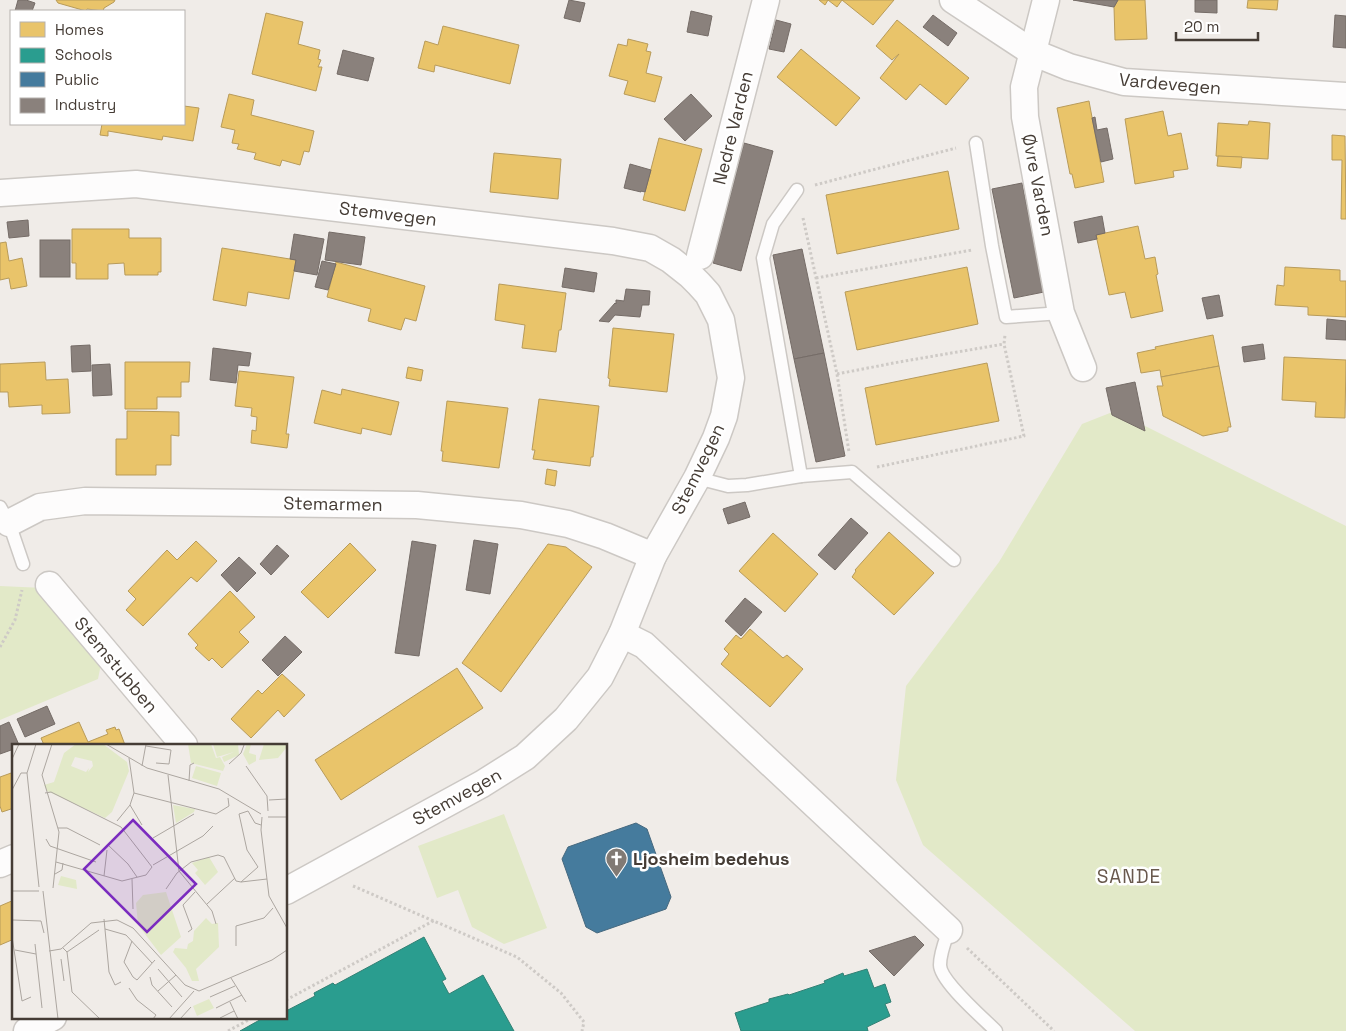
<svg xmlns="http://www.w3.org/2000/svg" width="1346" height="1031" font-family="'Space Grotesk',sans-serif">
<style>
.green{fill:#e2e9c8}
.homes{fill:#e9c46a;stroke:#b89b5a}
.schools{fill:#2a9d8f;stroke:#328074}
.public{fill:#457b9d;stroke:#45687e}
.industry{fill:#8a817c;stroke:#756c67}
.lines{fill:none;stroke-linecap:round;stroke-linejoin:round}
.lane-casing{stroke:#ccc8c4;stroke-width:15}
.street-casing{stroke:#ccc8c4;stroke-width:29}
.path{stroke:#cecac6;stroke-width:3;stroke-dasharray:2.5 2.5;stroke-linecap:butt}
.lane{stroke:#fdfcfc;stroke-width:12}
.street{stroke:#fdfcfc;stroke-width:26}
.labels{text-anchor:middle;stroke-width:5;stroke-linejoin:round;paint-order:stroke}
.street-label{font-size:18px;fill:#453c35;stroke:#fff}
.poi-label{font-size:18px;font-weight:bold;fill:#453c35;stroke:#fff;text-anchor:start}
.neighbourhood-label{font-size:19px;letter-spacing:1px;fill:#68584c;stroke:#fff}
.inset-road{fill:none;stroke:#aca6a0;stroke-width:1}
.view{fill:#7b2cbf;fill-opacity:0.15;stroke:#7b2cbf;stroke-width:2.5}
.inset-edge{fill:none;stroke:#453c35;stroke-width:2.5}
</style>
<rect width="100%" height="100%" fill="#f0ece8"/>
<!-- green -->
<g class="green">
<path d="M1115 411 1346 526V1031H1135L923 845 896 780 906 686 999 562 1082 424Z"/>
<path d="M0 586 44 588 101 664 98 679 0 720Z"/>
<path d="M504 814 547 928 504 944 472 927 458 890 437 898 418 846Z"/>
</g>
<!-- homes -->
<g class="homes">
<path d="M56 0H115L114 2 104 8 103 11 87 9 86 11 58 3Z"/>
<path d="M819 0H894L873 25 842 0 837 7 828 0 825 5Z"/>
<path d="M1118 0H1145L1147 39 1115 40 1114 7Z"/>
<path d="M1248 0H1278L1277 10 1247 8Z"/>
<path d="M266 13 303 22 298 44 320 50 318 59 321 60 318 67H322L316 91 252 74Z"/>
<path d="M897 20 969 78 946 105 920 84 906 100 880 78 899 54 892 60 876 46Z"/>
<path d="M443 26 519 45 510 84 435 65 434 72 418 68 425 41 438 45Z"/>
<path d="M628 39 648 44 646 51 651 52 646 73 662 77 655 102 624 94 628 81 609 76 618 44 627 46Z"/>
<path d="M801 49 860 98 836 126 777 77Z"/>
<path d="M229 94 254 100 251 115 314 131 309 152 304 151 300 165 282 160 280 166 254 159 256 153 237 149 239 144 232 143 235 130 221 127Z"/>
<path d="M1089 101 1104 182 1075 188 1072 174H1070L1057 108Z"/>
<path d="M184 106 199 108 193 141 163 136 162 140 108 131V136L100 135 102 124H184Z"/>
<path d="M1163 111 1168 136 1181 133 1188 169 1173 171 1174 177 1135 184 1125 119Z"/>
<path d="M1249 121 1270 123 1268 159 1216 156 1218 123 1248 125Z"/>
<path d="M1332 135 1345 136 1346 219H1341L1342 160H1332Z"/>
<path d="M659 138 702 149 685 211 643 200Z"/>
<path d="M494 153 561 159 558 199 490 192Z"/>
<path d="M1218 156 1242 157 1241 168 1217 166Z"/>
<path d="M948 171 959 229 837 254 826 195Z"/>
<path d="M1138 226 1145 259 1155 257 1158 274 1156 275 1163 311 1131 318 1125 292 1109 295 1096 235Z"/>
<path d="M72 229H129V238H161V272H158V275H125L124 263 108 264V279H76V263H72Z"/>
<path d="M6 242 9 261 22 258 27 286 11 289 9 278 0 280V243Z"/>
<path d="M222 248 296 260 289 299 248 292 246 306 213 300Z"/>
<path d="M336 262 425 286 416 321 405 318 401 330 368 321 371 309 327 297Z"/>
<path d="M967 267 978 324 857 350 845 292Z"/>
<path d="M1285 267 1340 270V281H1346V317L1308 315V307L1275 305 1277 285 1284 286Z"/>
<path d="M499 284 566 293 561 330H559L556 352 522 348 525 325 495 320Z"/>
<path d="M613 328 674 334 667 392 609 386 610 379 608 378Z"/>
<path d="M1213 335 1219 366 1161 377 1160 370 1141 373 1137 353 1156 349 1155 347Z"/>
<path d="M1284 357 1346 360 1345 418 1315 417 1316 402 1282 400Z"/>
<path d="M45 362 46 380 68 379 70 413 42 414V405L9 407 8 392H0V364Z"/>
<path d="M125 362H190L189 382H181V397H157V409H125Z"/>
<path d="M987 363 999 421 876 445 865 388Z"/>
<path d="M1219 366 1231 427H1228V431L1203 436 1163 416 1157 386H1163L1161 377Z"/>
<path d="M408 367 423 370 421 381 406 378Z"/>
<path d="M239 371 294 377 286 434H289L287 448 251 443 252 430 256 431 257 417 251 416 252 408 235 406Z"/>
<path d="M342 389 399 402 391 435 362 428 361 434 314 423 322 390 341 395Z"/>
<path d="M539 399 599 406 593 457H591L590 466 533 459 535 450H532Z"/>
<path d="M447 401 508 408 499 468 442 461 443 451H441Z"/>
<path d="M127 411 179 412V436L171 435V465H156V475H116V439H127Z"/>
<path d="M547 469 557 471 555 486 545 484Z"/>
<path d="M889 532 934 573 894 615 852 577 856 571 855 570Z"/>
<path d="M773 533 818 574 785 612 739 571Z"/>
<path d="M196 541 217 561 197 582 191 577 143 626 126 610 136 599 128 591 167 550 177 560Z"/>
<path d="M350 543 376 570 328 618 301 592Z"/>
<path d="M548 544 566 547 592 567 501 692 462 663Z"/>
<path d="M230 591 255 617 239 632 249 642 222 668 212 658 209 661 195 648 198 645 188 634Z"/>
<path d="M750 629 783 658 787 655 803 669 770 707 721 664 729 654 724 649 736 635 741 639Z"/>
<path d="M457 668 483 708 341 800 315 760Z"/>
<path d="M282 674 305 695 284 717 278 710 251 738 231 719 258 690 262 694Z"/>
<path d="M79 722 88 742 108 734 106 730 115 727 116 730 119 729 125 745H44L41 738Z"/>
<path d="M14 772V808L2 812 0 806V777Z"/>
<path d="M14 900V939L0 945V906Z"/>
</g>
<!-- schools -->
<g class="schools">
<path d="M424 937 446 979 442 981 449 994 483 975 514 1031H240L265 1017H286V1011L315 996 314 993 333 983 335 985Z"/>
<path d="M867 969 874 988 885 984 891 1002 885 1004 890 1016 867 1027 868 1031H741L735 1013 769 1002V999L788 994 789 995 825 983 824 981 843 973 844 976Z"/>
</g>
<!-- public -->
<path class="public" d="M636 823 647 829 671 897 666 909 597 933 586 927 562 859 568 847Z"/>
<!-- industry -->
<g class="industry">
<path d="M18 0H26L35 3 32 11H15Z"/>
<path d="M569 0 585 3 580 22 564 18Z"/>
<path d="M1073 0H1118L1114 7Z"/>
<path d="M1195 0H1217V13L1195 12Z"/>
<path d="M691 11 712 16 708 36 687 32Z"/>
<path d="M933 15 957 33 948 46 923 27Z"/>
<path d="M1335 15 1346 16V48L1333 47Z"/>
<path d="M776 20 791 24 784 52 769 49Z"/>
<path d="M343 50 374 58 368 81 337 74Z"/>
<path d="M691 94 712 116 685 141 664 119Z"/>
<path d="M1095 117 1097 130 1107 128 1113 159 1101 162 1092 118Z"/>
<path d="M744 143 773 151 741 271 713 263Z"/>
<path d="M630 164 651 170 645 192 641 191V192L624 188Z"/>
<path d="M1022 183 1044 292 1014 298 992 189Z"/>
<path d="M1102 216 1105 233 1096 235 1097 239 1078 243 1074 222Z"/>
<path d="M28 220 29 236 9 238 7 222Z"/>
<path d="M329 232 365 237 361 265 325 260Z"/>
<path d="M294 234 324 239 317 275 294 271 296 260 290 259Z"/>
<rect x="40" y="240" width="30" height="37"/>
<path d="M802 249 824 353 794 359 773 255Z"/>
<path d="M322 261 336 264 328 290 315 287Z"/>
<path d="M565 268 597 273 594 292 562 287Z"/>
<path d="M626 289 650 291 649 305H642L640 317 615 315 609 322 599 321 615 303 616 304V300L624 301Z"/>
<path d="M1219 295 1223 316 1207 319 1202 298Z"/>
<path d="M1327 319 1346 321V340L1326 339Z"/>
<path d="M1263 344 1265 359 1244 362 1242 347Z"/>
<path d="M90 345 91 371 72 372 71 346Z"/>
<path d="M213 348 251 353 249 366 238 365 236 383 210 380Z"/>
<path d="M824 353 845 456 816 462 794 359Z"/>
<path d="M110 364 112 395 93 396 92 365Z"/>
<path d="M1135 382 1145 431 1112 415 1106 388Z"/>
<path d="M745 502 750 517 728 524 723 509Z"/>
<path d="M851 518 868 533 835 570 818 555Z"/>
<path d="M474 540 498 544 490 594 466 590Z"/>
<path d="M412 541 436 545 419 656 395 653Z"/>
<path d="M277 545 289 556 271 575 260 564Z"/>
<path d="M239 557 256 573 237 592 221 575Z"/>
<path d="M745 598 762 612 741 636 725 621Z"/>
<path d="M285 636 302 652 278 676 262 660Z"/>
<path d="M47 706 55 724 25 737 17 719Z"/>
<path d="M9 722 19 745H14V749L0 754V726Z"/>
<path d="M915 936 924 945 894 976 869 951Z"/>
</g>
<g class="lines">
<defs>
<g id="lane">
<path d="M976 143 992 246 1006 317 1061 313"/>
<path d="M797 190 773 224 763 258 801 476"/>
<path d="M697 478 728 486 747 485 801 476 852 472 954 560"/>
<path d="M0 507 9 523 23 564"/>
<path d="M949 930C945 941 940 953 940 965 940 981 983 1018 996 1031"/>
</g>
<g id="street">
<path d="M953 0 1032 52 1069 67 1124 82 1346 96"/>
<path d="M1046 0 1024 87 1025 117 1061 313 1083 368"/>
<path d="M0 193 136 184 613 241 650 248 671 260 690 275 699 284 708 294 721 320 731 378 724 416 716 438 697 478 653 556 622 634 600 677 566 719 525 757 482 784 286 891"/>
<path d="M700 256 766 0"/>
<path d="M9 523 40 507 85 501 417 505 521 515 568 524 605 536 653 556"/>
<path d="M49 585 184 745"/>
<path d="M622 634 644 645 949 930"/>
<path d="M0 864 14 858"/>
<path d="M27 1031 53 1017"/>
</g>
</defs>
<!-- lane casing -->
<use href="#lane" class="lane-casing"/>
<!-- street casing -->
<use href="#street" class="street-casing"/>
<!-- path -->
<g class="path">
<path d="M815 185 956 148"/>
<path d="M803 218 837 374 849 452"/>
<path d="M816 278 972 250"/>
<path d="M837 374 899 362 1004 344"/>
<path d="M877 467 1024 436 1004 344 1005 335"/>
<path d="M0 647 15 620 22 590"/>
<path d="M353 886 517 957 561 993 584 1022 582 1031"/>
<path d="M967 948 1054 1031"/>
<path d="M286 1000 435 920"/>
<path d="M228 1031 254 1017"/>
</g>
<!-- lane -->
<use href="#lane" class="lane"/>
<!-- street -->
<use href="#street" class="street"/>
</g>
<!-- icons -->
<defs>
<symbol id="church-pin" viewBox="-11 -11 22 30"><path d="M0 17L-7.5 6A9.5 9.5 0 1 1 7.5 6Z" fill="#817a74" stroke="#fff"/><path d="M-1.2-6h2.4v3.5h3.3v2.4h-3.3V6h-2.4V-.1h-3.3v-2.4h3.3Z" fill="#fff"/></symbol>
</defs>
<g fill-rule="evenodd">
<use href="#church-pin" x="604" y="846" width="25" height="34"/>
</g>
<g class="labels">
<!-- street labels -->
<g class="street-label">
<text transform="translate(1170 84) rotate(5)" y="6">Vardevegen</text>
<text transform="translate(733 128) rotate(-76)" y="6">Nedre Varden</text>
<text transform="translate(1038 185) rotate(79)" y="6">Øvre Varden</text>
<text transform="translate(388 214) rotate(7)" y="6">Stemvegen</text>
<text transform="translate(698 469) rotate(-64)" y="6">Stemvegen</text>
<text transform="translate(333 504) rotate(1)" y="6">Stemarmen</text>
<text transform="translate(116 665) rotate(50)" y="6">Stemstubben</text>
<text transform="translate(457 797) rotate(-29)" y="6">Stemvegen</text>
</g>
<!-- poi labels -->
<g class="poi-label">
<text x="633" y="865">Ljosheim bedehus</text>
</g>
<!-- neighbourhood labels -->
<g class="neighbourhood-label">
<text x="1129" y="883">SANDE</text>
</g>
</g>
<!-- overview -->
<g transform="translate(12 744)">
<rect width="275" height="275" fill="#f0ece8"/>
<path d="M64 0H91L115 18 117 27 100 68 93 74 35 47 32 41 42 38 52 9ZM63 13 80 17 81 22 76 28 77 24 74 28 59 22ZM176 0H199L204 14 208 13 213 22 211 27 179 19ZM201 0H226L227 11 212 18 210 13 222 8 205 13ZM235 0H239L237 9 244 11V17L237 21 231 10ZM252 0H275V3L266 14 247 16ZM184 22 209 29 205 42 180 34ZM161 61 183 65 182 68 164 79ZM197 113 206 128 193 141 183 129 186 126 180 119ZM49 132 64 136 65 145 46 141ZM154 148 169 193 149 211 126 181 124 159 131 151ZM194 174 200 180 206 179 207 203 184 225 187 237H180L174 224 161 208 163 204 175 205 176 200 181 197 182 187ZM197 255 202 264 185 272 181 262Z" fill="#e2e9c8" fill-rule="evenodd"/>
<path class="inset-road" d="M24 0 15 29 27 143M40 0 30 31 47 88 41 144M94 0 135 24 207 45 249 70M134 2 159 6 157 20 144 19M0 15 7 0M217 20 229 9 232 1M130 22 134 0M234 22 255 52 256 67M156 31 167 127 200 167 204 180M177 37 178 21 182 19M0 46 9 29H15M33 49 39 48 109 83 140 123 134 131 110 137 44 118M122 49 204 70 217 62 216 54M257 56 275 55M118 61 130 81M250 73 249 86 257 152 275 184M256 73H275M105 77 118 61 122 49 117 14M46 84H55L88 101M141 94 182 70M34 95 38 102 84 118M96 101 116 120 125 133M141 121 191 92 201 82M43 130 50 126 51 119M92 132 95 106M120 135 121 165M229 138 255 135M154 145 165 129 179 118 206 111 212 113 224 137 229 138 246 123 235 106 227 70 236 67 243 79 249 81M0 147H27M31 147 46 275M0 158V193L10 257 19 253M195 160 223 134M92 175 97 228 103 241 109 238M1 176 29 177 32 189M93 185 114 191 140 219M176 188 180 185 171 161 183 148M120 197 112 218 121 233 125 236 143 216M23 200 30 264M224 202V182L252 174 261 164M51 204 55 208 60 248 88 275M3 206 24 210M37 207 49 205 79 179 105 176 121 184 173 241 187 247 260 216 275 206M55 208 87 186M49 215 52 237M146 225 170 253M138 233 140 241 160 263M219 234 234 258M117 244 125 256 144 271 141 275M146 247 164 231M198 253 223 242M218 258 226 275M204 264 230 251M208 274 222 267M157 275 182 247M168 275 179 263"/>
<path class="view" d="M121 76 184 140 135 188 72 125Z"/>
<rect width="275" height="275" class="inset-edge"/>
</g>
<!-- legend -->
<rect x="10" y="10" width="175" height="115" fill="#ffffff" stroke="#b5b1ae"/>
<rect x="20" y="22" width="25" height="15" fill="#e9c46a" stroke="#b5b1ae"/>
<text x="55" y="35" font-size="15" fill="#453c35">Homes</text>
<rect x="20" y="48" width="25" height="15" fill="#2a9d8f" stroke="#b5b1ae"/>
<text x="55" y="60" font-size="15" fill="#453c35">Schools</text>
<rect x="20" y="72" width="25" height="15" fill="#457b9d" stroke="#b5b1ae"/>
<text x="55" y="85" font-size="15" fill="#453c35">Public</text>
<rect x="20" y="98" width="25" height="15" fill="#8a817c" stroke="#b5b1ae"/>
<text x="55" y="110" font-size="15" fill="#453c35">Industry</text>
<!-- scale -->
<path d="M1176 32v8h82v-8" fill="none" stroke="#453c35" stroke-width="2.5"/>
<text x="1184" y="32" font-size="15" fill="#453c35" stroke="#ffffff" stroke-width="4" paint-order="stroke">20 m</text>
</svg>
